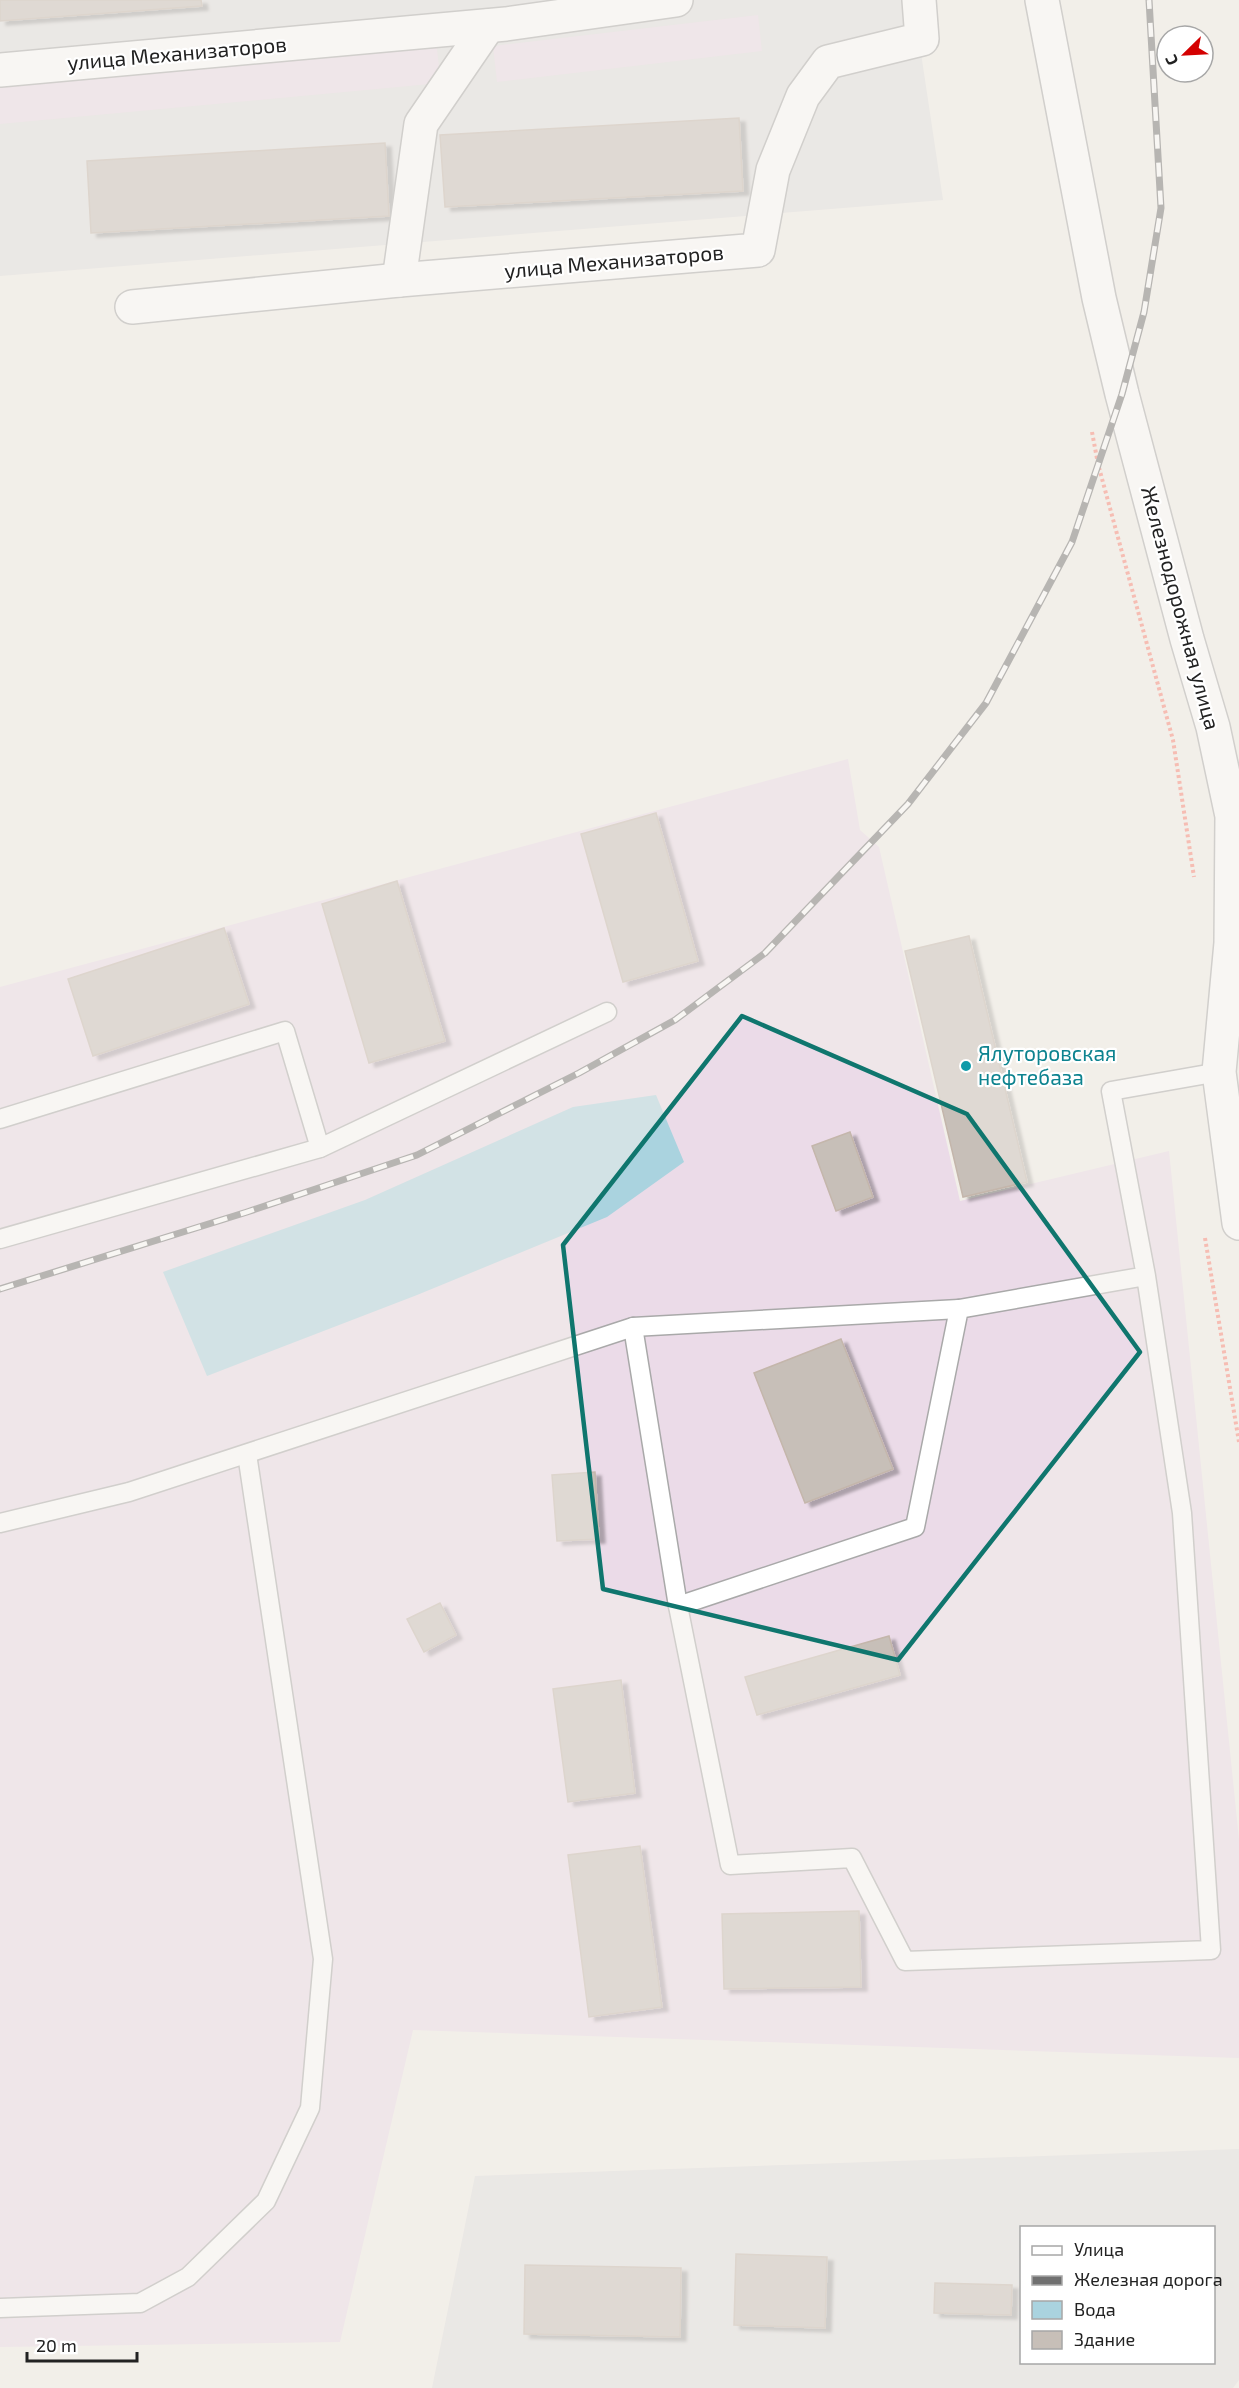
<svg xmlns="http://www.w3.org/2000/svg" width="1239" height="2388" font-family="'Exo 2',sans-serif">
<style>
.residential{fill:#e0dfdf;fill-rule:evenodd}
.industrial{fill:#ebdbe8}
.water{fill:#aad3df}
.building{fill:#c7bfb8;stroke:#c4b6ab;stroke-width:1.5;filter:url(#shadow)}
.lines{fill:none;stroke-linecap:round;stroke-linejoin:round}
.service-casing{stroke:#a9a9a9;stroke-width:21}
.minor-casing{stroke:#a9a9a9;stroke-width:36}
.path{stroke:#fa8072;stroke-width:4;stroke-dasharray:3 3;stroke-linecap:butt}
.service{stroke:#fff;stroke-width:18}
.minor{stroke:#fff;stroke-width:33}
.rail-casing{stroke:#707070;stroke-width:7}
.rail{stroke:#fff;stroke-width:4.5;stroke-dasharray:14;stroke-linecap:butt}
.marked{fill:none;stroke:#0f766e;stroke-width:4.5;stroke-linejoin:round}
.culture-dot{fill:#0f9aa8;stroke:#fff;stroke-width:2}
.labels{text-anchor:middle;stroke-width:4.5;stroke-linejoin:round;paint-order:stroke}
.street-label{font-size:21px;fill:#222;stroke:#fff}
.culture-label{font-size:21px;fill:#0d838f;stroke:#fff;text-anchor:start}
</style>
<defs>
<filter id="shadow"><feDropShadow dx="6" dy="4" stdDeviation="1.5" flood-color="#0004"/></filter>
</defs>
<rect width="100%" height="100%" fill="#f2efe9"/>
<!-- residential -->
<g class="residential">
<path d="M0 0H913L943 200 0 276Z"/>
<path d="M1239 2149V2380L1233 2388H432L475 2176ZM1022 2228H1214V2362H1022Z"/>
</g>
<!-- industrial -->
<g class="industrial">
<path d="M758 15 762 51 497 82 493 46Z"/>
<path d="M436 41 441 83 0 124V82Z"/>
<path d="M848 759 860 830 879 847 960 1201 1169 1151 1239 1840V2058L413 2030 340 2342 0 2347V987Z"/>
</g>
<!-- water -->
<path class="water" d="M656 1095 684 1162 607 1217 417 1295 207 1376 163 1272 365 1200 573 1107Z"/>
<!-- building -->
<g class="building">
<path d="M0 0H201L202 6 0 21Z"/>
<path d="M739 118 743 191 445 207 440 135Z"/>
<path d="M385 143 389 216 91 233 87 161Z"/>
<path d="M656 813 698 961 623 982 581 834Z"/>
<path d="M397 881 445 1041 369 1063 322 904Z"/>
<path d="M224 928 249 1004 93 1056 68 979Z"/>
<path d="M969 936 1027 1182 963 1197 905 951Z"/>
<path d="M850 1132 873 1197 836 1211 812 1146Z"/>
<path d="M841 1339 893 1469 805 1503 754 1373Z"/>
<path d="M595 1472 599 1539 557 1541 552 1475Z"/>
<path d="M440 1603 456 1635 424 1652 407 1619Z"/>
<path d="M889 1636 900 1675 757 1715 745 1677Z"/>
<path d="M621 1680 635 1793 568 1802 553 1689Z"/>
<path d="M640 1846 662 2007 589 2017 568 1855Z"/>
<path d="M859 1911 861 1987 724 1989 722 1914Z"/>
<path d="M736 2254 827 2257 825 2328 734 2325Z"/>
<path d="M525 2265 681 2268 680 2337 524 2334Z"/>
<path d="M935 2283 1012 2285 1011 2315 934 2313Z"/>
</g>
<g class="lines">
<defs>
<g id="service">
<path d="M0 1119 285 1031 320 1148"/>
<path d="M0 1239 320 1148 607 1012"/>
<path d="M1146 1276 959 1309 915 1527 678 1606 730 1865 852 1858 905 1961 1211 1950 1182 1513 1146 1276 1111 1091 1219 1072"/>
<path d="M633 1327 678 1606"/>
<path d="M0 1523 129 1492 633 1327 959 1309"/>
<path d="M0 2308 140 2303 188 2277 266 2201 310 2108 323 1959 247 1454"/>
</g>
<g id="minor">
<path d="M1042 0 1099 298 1122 394 1187 639 1213 727 1232 816 1231 943 1219 1072 1239 1223"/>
<path d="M0 70 506 24 676 0"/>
<path d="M399 280 421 124 488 26"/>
<path d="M132 307 399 280 758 250 773 170 803 96 828 62 922 39 919 0"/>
</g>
</defs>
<!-- service casing -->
<use href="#service" class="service-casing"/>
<!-- minor casing -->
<use href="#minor" class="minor-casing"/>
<!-- path -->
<g class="path">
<path d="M1092 432 1098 464 1173 740 1194 877"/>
<path d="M1205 1238 1239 1442"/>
</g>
<!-- service -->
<use href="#service" class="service"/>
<!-- minor -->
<use href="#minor" class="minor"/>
<defs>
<path id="rail" d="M0 1289 247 1212 417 1155 579 1073 675 1020 765 953 908 804 986 703 1072 542 1122 394 1144 312 1161 208 1149 0"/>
</defs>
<!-- rail casing -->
<use href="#rail" class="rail-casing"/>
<!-- rail -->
<use href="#rail" class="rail"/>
</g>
<!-- marked area -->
<path d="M0 0H1239V2388H0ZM742 1016 967 1114 1140 1352 898 1660 603 1589 563 1245Z" fill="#f2efe9" fill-opacity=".55" fill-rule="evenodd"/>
<path class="marked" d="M742 1016 967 1114 1140 1352 898 1660 603 1589 563 1245Z"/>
<!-- markers -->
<circle class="culture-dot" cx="966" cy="1066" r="6"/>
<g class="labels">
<!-- street labels -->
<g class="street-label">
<text transform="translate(177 54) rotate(-5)" y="7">улица Механизаторов</text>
<text transform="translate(614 262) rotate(-5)" y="7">улица Механизаторов</text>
<text transform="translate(1180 608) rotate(75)" y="7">Железнодорожная улица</text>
</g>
<!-- culture labels -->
<g class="culture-label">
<text x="978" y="1061">Ялуторовская<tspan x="978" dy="24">нефтебаза</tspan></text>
</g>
</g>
<!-- legend -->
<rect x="1020" y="2226" width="195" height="138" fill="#ffffff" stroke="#a7a7a7" stroke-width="1.5"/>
<rect x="1032" y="2246" width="30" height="9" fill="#ffffff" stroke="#a7a7a7" stroke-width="1.5"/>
<text x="1074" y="2256" font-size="18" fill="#222222">Улица</text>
<rect x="1032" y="2276" width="30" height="9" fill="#707070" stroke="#a7a7a7" stroke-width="1.5"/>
<text x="1074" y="2286" font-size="18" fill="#222222">Железная дорога</text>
<rect x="1032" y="2301" width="30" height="18" fill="#aad3df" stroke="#a7a7a7" stroke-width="1.5"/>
<text x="1074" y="2316" font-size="18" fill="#222222">Вода</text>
<rect x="1032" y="2331" width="30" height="18" fill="#c7bfb8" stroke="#a7a7a7" stroke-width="1.5"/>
<text x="1074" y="2346" font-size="18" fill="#222222">Здание</text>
<!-- north arrow -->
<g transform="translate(1185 54) rotate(246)"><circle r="28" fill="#ffffff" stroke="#a7a7a7" stroke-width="1.5"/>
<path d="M0-4.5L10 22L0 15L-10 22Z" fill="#d40000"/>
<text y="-9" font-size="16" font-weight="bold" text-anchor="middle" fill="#222222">С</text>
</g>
<!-- scale -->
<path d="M27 2352v9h110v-9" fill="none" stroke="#222222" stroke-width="3"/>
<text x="36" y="2352" font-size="18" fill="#222222" stroke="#ffffff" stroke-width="4.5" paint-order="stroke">20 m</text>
</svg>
